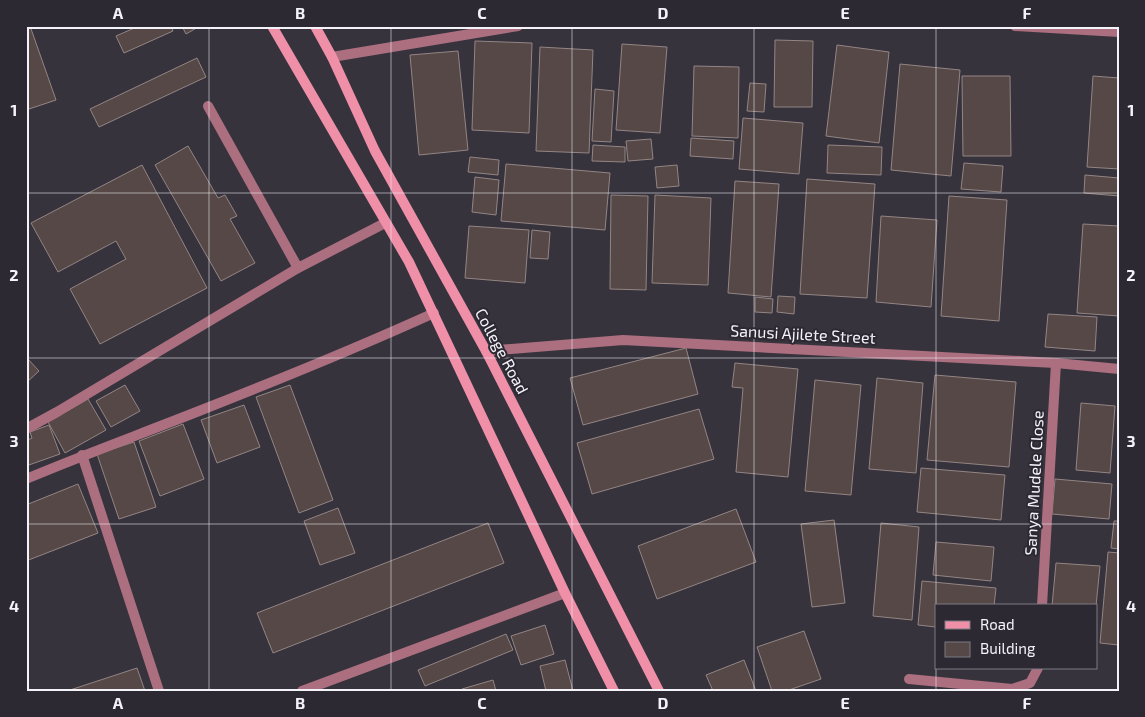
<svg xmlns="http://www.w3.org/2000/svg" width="1145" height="717" font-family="'Exo 2',sans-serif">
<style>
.building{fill:#554846;stroke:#948584}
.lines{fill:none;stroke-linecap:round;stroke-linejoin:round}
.service{stroke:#ac6f7f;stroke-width:10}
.minor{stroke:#ac6f7f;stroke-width:10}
.secondary{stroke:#ef8fa8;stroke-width:10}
.grid{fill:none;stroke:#f4f3f9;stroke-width:1;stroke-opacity:0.55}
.labels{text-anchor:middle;stroke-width:4;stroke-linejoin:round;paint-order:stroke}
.street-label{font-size:16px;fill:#f4f3f9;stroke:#2c2933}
.neatline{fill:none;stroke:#f4f3f9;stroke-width:2}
.grid-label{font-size:16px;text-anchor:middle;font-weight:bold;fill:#f4f3f9}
</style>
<rect width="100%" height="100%" fill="#36333d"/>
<!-- building -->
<g class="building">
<path d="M26 26H30L56 100 26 110Z"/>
<path d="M139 26H171L173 31 124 53 116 36Z"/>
<path d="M182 26H200L186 34Z"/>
<path d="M775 40 813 41 812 107H774Z"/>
<path d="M475 41 532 43 529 133 472 130Z"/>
<path d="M622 44 667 47 660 133 616 130Z"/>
<path d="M837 45 889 52 879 143 826 136Z"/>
<path d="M540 47 593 50 589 153 536 151Z"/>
<path d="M458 51 468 150 419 155 410 55Z"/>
<path d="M197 58 206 77 99 127 90 109Z"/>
<path d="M900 64 960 70 951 176 891 170Z"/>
<path d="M694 66 739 67 738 138 692 136Z"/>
<path d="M962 76H1010L1011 156H963Z"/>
<path d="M1093 76 1119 78V169L1087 167Z"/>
<path d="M750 83 766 84 764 112 747 111Z"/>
<path d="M595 89 614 91 611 142 592 141Z"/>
<path d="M743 118 803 123 799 174 739 169Z"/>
<path d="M691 138 734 141 733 159 690 156Z"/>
<path d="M651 139 653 159 628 161 626 141Z"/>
<path d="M593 145 625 147V162L592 161Z"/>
<path d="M828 145 882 147 881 175 827 173Z"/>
<path d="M188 146 218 198 225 195 237 216 230 219 255 263 221 281 155 165Z"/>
<path d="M470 157 499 160 498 175 468 172Z"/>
<path d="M964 163 1003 166 1001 192 961 189Z"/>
<path d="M506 164 610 173 605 230 501 221Z"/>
<path d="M142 165 207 288 100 344 70 289 126 259 116 241 58 272 31 223Z"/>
<path d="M677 165 679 186 657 188 655 167Z"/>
<path d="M1085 175 1119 178V196L1084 193Z"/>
<path d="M475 177 499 180 496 215 472 212Z"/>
<path d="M807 179 875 184 867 298 800 294Z"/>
<path d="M735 181 779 184 771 297 728 293Z"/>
<path d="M611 195 648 196 646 290 610 289Z"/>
<path d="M655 195 711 198 708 285 652 283Z"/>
<path d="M949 196 1007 200 999 321 941 316Z"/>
<path d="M881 216 937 220 931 307 876 302Z"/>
<path d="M1083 224 1119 226V316L1077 313Z"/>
<path d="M469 226 529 230 525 283 465 278Z"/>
<path d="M532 230 550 232 548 259 530 258Z"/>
<path d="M778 296 795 297 794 314 777 312Z"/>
<path d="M755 297 773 299 772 313 755 312Z"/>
<path d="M1048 314 1097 317 1095 351 1045 347Z"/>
<path d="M686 348 698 394 583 425 570 378Z"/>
<path d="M26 357 39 371 26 383Z"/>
<path d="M735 363 798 369 788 477 736 472 743 388 732 387Z"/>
<path d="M935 375 1016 382 1009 467 927 460Z"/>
<path d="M877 378 923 383 916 473 869 469Z"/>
<path d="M815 380 861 385 851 495 805 491Z"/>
<path d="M125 385 140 411 111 427 96 401Z"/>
<path d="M290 385 333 500 299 513 256 397Z"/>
<path d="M88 399 106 430 65 453 48 422Z"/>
<path d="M1081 403 1115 406 1110 473 1076 470Z"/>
<path d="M244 405 260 447 217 463 201 420Z"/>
<path d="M699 409 714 459 592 494 577 443Z"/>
<path d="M183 424 204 479 160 496 139 441Z"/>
<path d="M49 425 60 454 26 466V441L32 438 30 432Z"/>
<path d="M134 442 156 507 119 519 97 454Z"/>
<path d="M921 468 1005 475 1001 520 917 512Z"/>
<path d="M1055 479 1112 484 1109 519 1052 514Z"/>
<path d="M78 484 98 533 26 561V505Z"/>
<path d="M338 508 355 553 320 565 304 521Z"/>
<path d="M736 509 756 562 657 599 638 546Z"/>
<path d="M834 520 845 603 812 607 801 524Z"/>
<path d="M1114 521H1119V549L1111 548Z"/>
<path d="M488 523 504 563 273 653 257 613Z"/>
<path d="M881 523 919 527 912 620 873 616Z"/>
<path d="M936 542 994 547 991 581 933 575Z"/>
<path d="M1108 552 1119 553V645L1100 643Z"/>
<path d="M1056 563 1100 566 1096 606H1052Z"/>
<path d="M922 581 996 588 994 606H936V627L918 625Z"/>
<path d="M545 625 554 654 521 665 511 636Z"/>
<path d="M804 631 821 679 786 691H772L757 647Z"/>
<path d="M506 634 513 650 425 686 418 670Z"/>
<path d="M565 660 573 691H546L540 666Z"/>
<path d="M744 660 756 691H713L706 675Z"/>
<path d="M137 668 145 691H67Z"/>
<path d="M493 680 496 691H463L462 689Z"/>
</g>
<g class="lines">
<!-- service -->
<g class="service">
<path d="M208 106 298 268"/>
<path d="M26 429 57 412 298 268 385 223"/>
<path d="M82 455 159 691"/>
<path d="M26 479C83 455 141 434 199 411 278 380 357 348 434 313"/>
</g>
<!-- minor -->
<g class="minor">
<path d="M1015 26 1119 32"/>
<path d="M332 57 518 26"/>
<path d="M486 351 623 340 1056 363 1119 369"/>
<path d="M1042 606 1056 363"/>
<path d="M909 679 1012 689 1030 683 1038 668"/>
<path d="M302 691 565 593"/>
</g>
<!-- secondary -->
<g class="secondary">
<path d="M272 26 409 262 565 593 614 691"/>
<path d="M315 26 332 57 375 151 486 351 659 691"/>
</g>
</g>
<!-- grid -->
<path class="grid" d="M209 26V691M391 26V691M572 26V691M754 26V691M936 26V691M26 193H1119M26 358H1119M26 524H1119"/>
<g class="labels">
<!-- street labels -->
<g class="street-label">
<text transform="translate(803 334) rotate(3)" y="6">Sanusi Ajilete Street</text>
<text transform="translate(502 351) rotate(62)" y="6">College Road</text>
<text transform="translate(1034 483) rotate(-87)" y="6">Sanya Mudele Close</text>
</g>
</g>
<!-- border -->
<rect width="1145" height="717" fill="none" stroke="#2c2933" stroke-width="55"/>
<!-- legend -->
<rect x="935" y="604" width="162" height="65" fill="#2c2933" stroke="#7c7a82"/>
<rect x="945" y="621" width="25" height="8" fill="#ef8fa8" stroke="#7c7a82"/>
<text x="980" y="630" font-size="15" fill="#f4f3f9">Road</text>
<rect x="945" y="642" width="25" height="15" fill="#554846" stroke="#7c7a82"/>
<text x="980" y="654" font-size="15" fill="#f4f3f9">Building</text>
<rect x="28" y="28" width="1090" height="662" class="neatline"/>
<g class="grid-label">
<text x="118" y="19">A</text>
<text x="300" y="19">B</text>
<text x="482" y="19">C</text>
<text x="663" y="19">D</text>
<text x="845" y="19">E</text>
<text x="1027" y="19">F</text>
<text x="14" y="116">1</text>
<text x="1131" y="116">1</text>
<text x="14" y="281">2</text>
<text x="1131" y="281">2</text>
<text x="14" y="447">3</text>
<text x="1131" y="447">3</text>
<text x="14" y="612">4</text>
<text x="1131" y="612">4</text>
<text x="118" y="709">A</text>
<text x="300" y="709">B</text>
<text x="482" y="709">C</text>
<text x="663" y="709">D</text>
<text x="845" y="709">E</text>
<text x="1027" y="709">F</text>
</g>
</svg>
